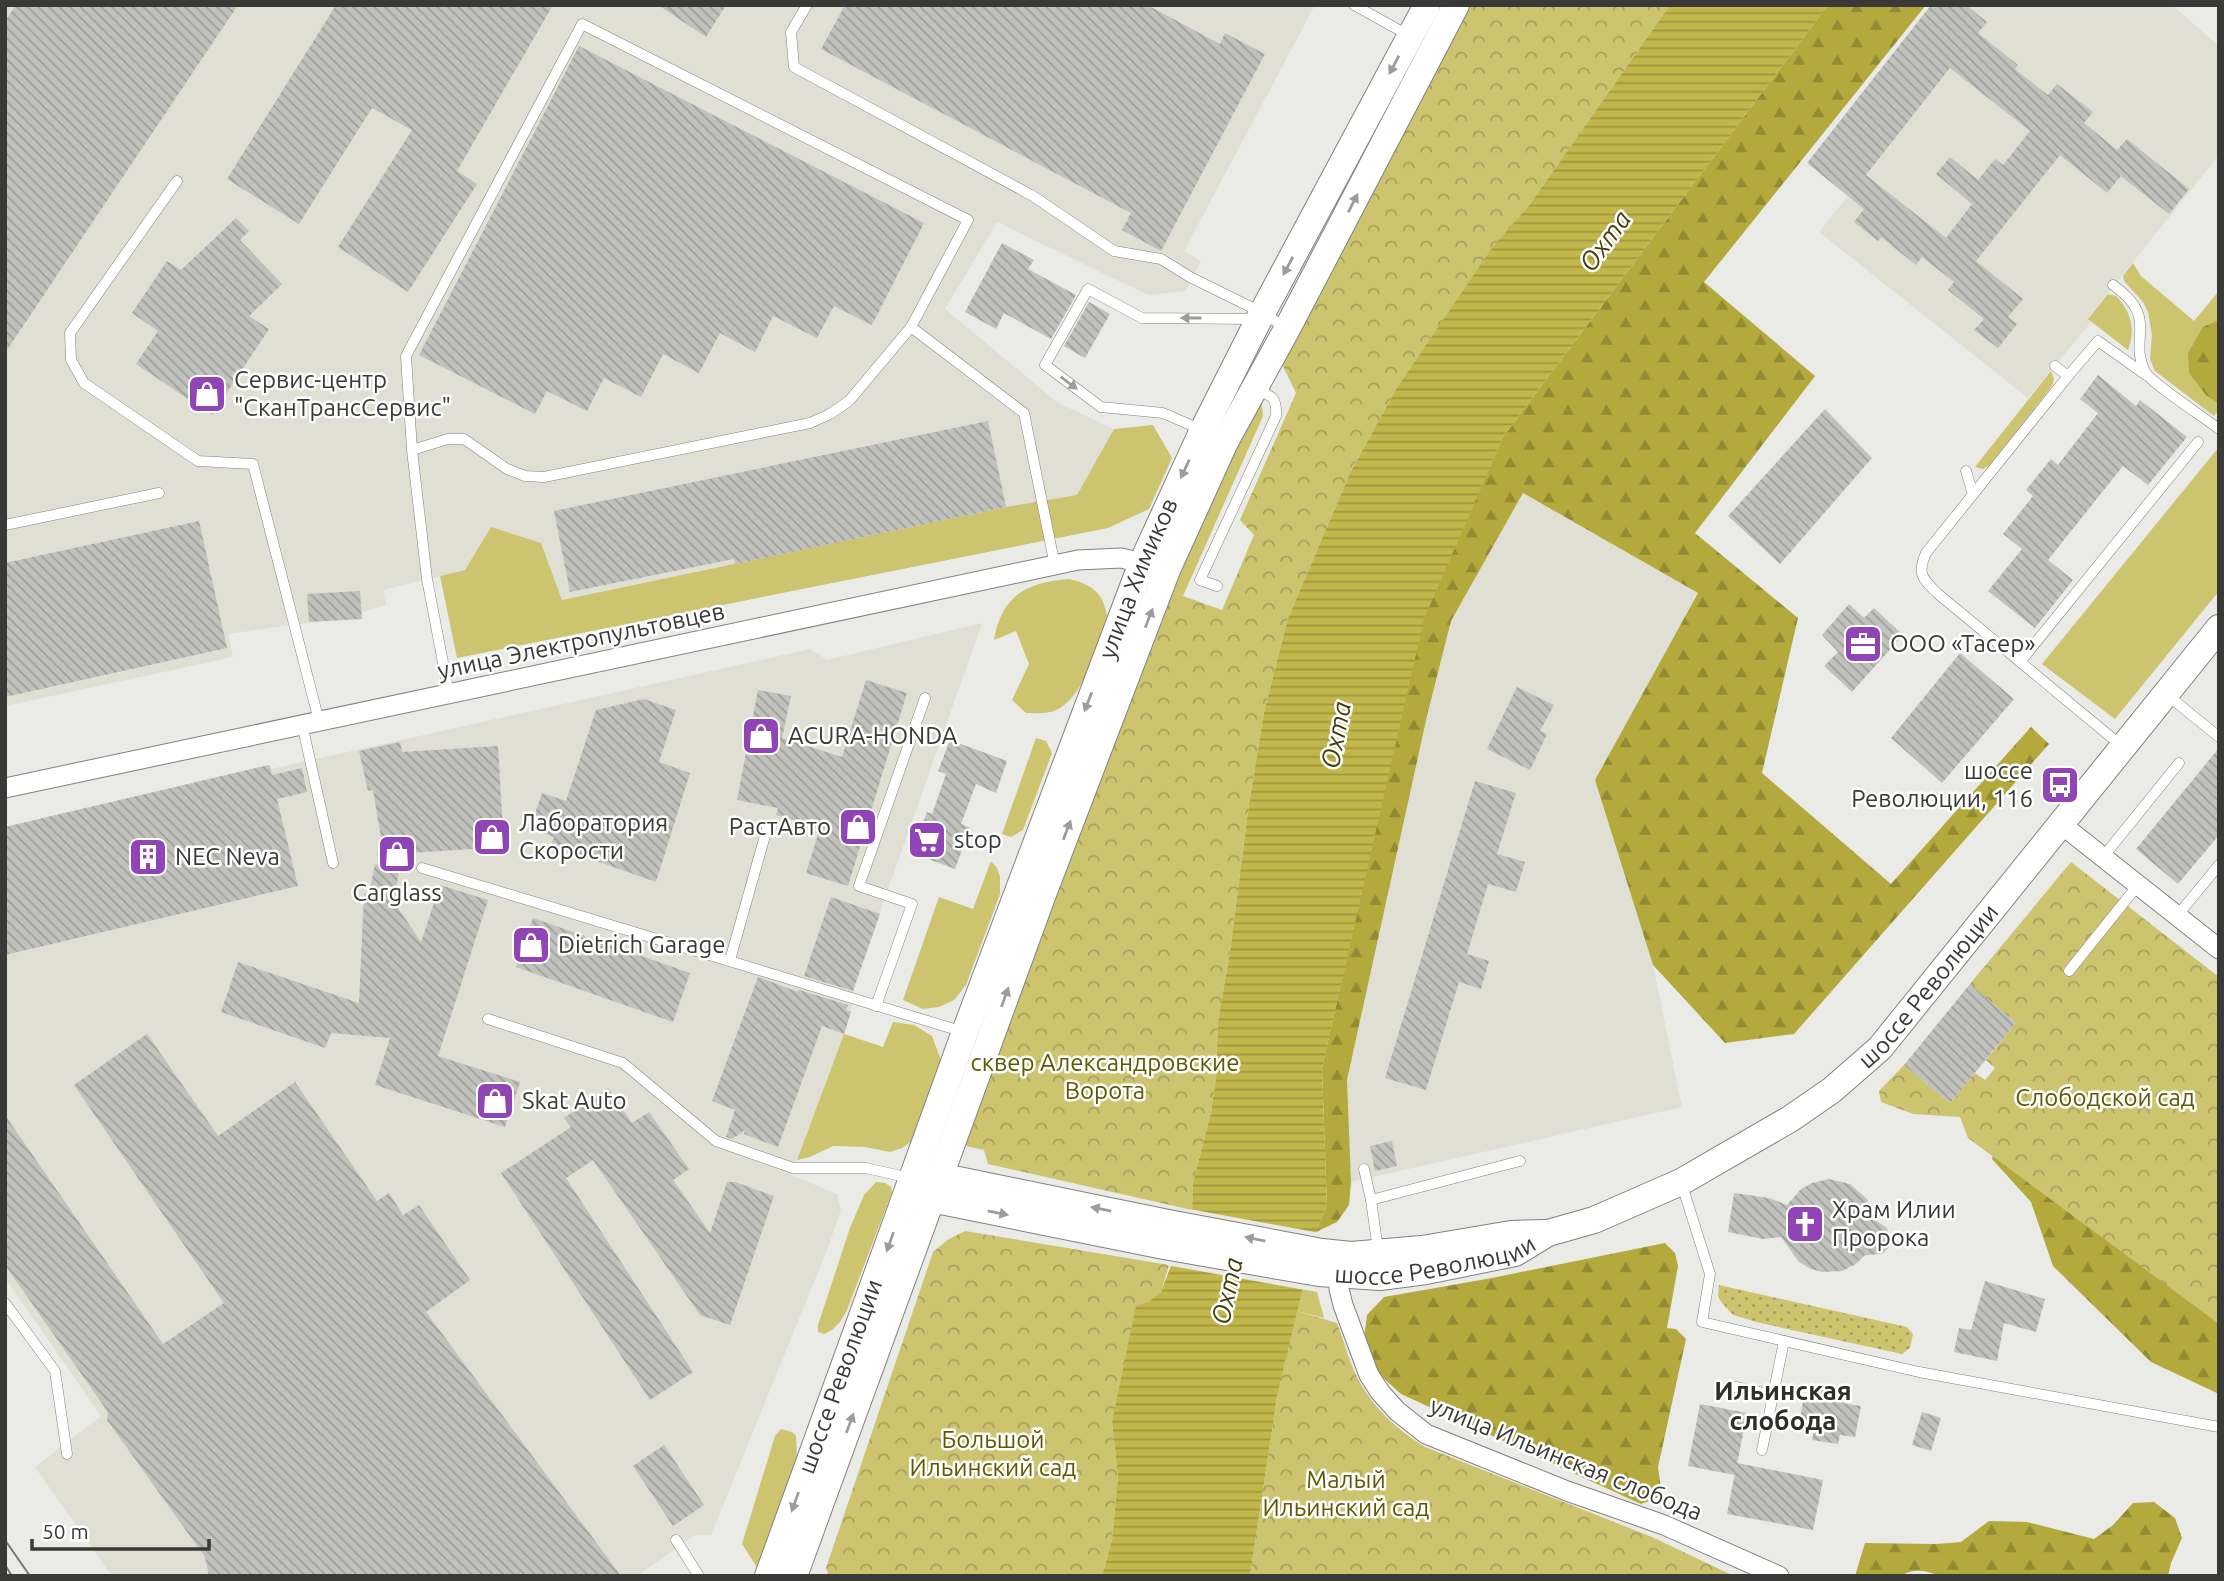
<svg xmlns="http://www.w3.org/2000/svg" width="2224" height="1581" font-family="Ubuntu,sans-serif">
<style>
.built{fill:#e0dfd4}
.grass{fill:#cdc470}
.forest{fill:url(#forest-firs)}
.park{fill:url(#park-crowns)}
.garden{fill:url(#garden-dots)}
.water{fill:url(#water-rules)}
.pier{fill:#eaeae6}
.building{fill:url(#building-back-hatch);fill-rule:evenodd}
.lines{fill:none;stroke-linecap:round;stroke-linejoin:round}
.lane-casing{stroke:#82817e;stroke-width:11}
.street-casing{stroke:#82817e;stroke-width:21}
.secondary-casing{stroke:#82817e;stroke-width:28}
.lane{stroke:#fff;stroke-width:10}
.street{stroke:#fff;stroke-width:19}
.secondary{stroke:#fff;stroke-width:26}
.tram{stroke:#767673;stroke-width:2}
.oneway{fill:#9c9c9b}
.labels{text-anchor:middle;stroke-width:5;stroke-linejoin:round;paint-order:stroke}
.poi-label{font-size:24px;fill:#393937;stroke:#fff;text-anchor:start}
.street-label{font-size:24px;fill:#393937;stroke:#fff}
.park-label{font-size:24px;fill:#605801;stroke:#fff}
.water-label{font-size:26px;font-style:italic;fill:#423e10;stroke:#fff}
.neighbourhood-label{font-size:26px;font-weight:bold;fill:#2e2e2b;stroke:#fff}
</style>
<defs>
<pattern id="forest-firs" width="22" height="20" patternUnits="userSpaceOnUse" patternTransform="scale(1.75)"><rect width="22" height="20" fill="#b4a93c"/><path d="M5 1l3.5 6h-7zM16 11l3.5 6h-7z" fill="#938b33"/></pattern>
<pattern id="park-crowns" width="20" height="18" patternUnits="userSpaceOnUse" patternTransform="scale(1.75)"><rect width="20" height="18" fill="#cdc470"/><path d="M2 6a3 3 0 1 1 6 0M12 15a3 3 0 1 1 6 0" fill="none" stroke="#a7a05d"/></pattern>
<pattern id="garden-dots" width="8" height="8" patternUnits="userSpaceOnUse" patternTransform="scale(1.75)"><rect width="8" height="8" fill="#cdc470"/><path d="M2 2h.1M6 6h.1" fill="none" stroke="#a7a05d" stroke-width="1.8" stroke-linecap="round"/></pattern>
<pattern id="water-rules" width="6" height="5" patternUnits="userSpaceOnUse" patternTransform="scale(1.75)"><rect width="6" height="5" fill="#c2b74b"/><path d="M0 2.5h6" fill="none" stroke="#9f963f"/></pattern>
<pattern id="building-back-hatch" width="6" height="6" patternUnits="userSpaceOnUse" patternTransform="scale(1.75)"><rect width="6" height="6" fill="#c1c1bd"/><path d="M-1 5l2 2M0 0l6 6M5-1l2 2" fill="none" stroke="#9e9e9a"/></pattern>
</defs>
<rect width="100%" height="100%" fill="#eaeae6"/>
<!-- built -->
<g class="built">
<path d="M5 5H1315L1184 251 1201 261 1186 291 1148 295 997 222 945 309 1058 403 1114 429 1077 495 1006 507 562 600 541 543 465 570 383 590 386 605 341 618 228 634 233 657 5 706Z"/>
<path d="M1966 5H2172L2219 46V155L2088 318 2091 321 2087 327 2028 398 1819 232 1987 22Z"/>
<path d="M1523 493 1698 593 1595 780 1653 965 1682 1107 1351 1182 1347 1080 1427 716 1451 621Z"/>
<path d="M982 623 855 983 851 1012 844 1034 791 1175 837 1194 841 1210 827 1250 711 1535H695L637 1576H112L35 1467 101 1416 5 1278V827L269 765 271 769 810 649 827 660Z"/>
</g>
<!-- grass -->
<g class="grass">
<path d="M2133 263 2141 276 2194 321 2219 291V410L2214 416 2155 371 2150 359 2152 335 2148 312 2143 302 2124 281 2123 276Z"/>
<path d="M2108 294 2116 296C2131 311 2136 330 2128 350L2088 319Z"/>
<path d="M2051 371 2054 379 2052 386 1990 465 1983 469 1975 467Z"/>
<path d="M1258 401 1262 405 1263 416 1183 596 1172 592Z"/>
<path d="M1153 425 1172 458 1149 509 1108 528 457 658 440 576 465 570 491 527 541 543 562 600 1006 507 1077 495 1114 429Z"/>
<path d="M2219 447V591L2115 719 2042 664Z"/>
<path d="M1070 579C1092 585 1103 592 1107 616 1096 646 1085 699 1054 711 1046 714 1034 713 1026 713L1012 700 1029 664 1016 631 994 640C1002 594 1028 582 1070 579Z"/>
<path d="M1036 738 1046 741 1052 753 1023 830 1011 837 1002 834Z"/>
<path d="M991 861 997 868 1000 877V894L966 985 954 1000 939 1007 923 1009 903 1000 939 897 973 909Z"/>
<path d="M893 1022 914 1025 932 1036 941 1060 917 1137 902 1148 890 1152 865 1147 833 1146 810 1157 797 1160 844 1034 883 1047Z"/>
<path d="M876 1182 885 1183 891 1187 892 1192 847 1310 840 1322 832 1330 824 1334 818 1332V1325L850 1228 864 1195Z"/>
<path d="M1302 1289 1317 1292 1324 1318 1297 1311Z"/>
<path d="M781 1429 792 1432 796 1436 797 1458 758 1569 742 1544 775 1436Z"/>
</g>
<!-- forest -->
<g class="forest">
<path d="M1828 5H1926L1704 282 1815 376 1695 533 1798 618 1762 773 1891 884 2031 727 2049 744 1794 1034 1725 1043 1653 965 1595 780 1698 593 1523 493 1451 621 1427 716 1347 1080 1351 1182 1349 1205 1337 1222 1316 1232 1327 1206 1322 1068 1423 619 1503 437Z"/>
<path d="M2219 320V404L2206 395 2189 373 2188 353 2203 327Z"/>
<path d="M2219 977V1394L2151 1362 2053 1266 2031 1202 1992 1159 2001 1126Z"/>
<path d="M1665 1243 1675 1253 1678 1266 1667 1328 1676 1329 1686 1339 1658 1467 1662 1496 1641 1504 1401 1394 1380 1375 1364 1338 1367 1315 1384 1297 1492 1278Z"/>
<path d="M2154 1502 2175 1518 2182 1538 2171 1563 2168 1576H1939C1927 1570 1912 1568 1901 1576H1855L1865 1543 1936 1544 1961 1542 1989 1521 2027 1522 2094 1539 2113 1525 2133 1503Z"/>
</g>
<!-- park -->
<g class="park">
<path d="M1469 5H1670L1530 204 1492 249 1396 389 1351 471 1288 618 1264 712 1249 804 1230 952 1218 1021 1216 1078 1211 1112 1193 1183 1192 1210 988 1164 984 1150 962 1145 1172 592 1222 610 1254 535 1240 520 1296 393 1282 364Z"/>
<path d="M2071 862 2219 977V1324L1968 1138 1960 1117 1913 1114 1881 1102 1879 1091 1904 1065 1950 1103 1975 1073 1985 1080 1995 1068 1986 1060 2016 1023 1970 984Z"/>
<path d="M965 1231 1169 1265 1161 1292 1148 1302 1112 1422 1118 1477 1112 1540 1102 1576H829L826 1568 933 1252 949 1239Z"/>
<path d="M1297 1311 1337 1323C1344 1340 1348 1359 1356 1375 1371 1406 1396 1429 1425 1447L1652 1537 1734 1576H1250L1277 1397Z"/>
</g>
<!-- garden -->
<path class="garden" d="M1719 1285 1907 1327 1913 1334 1910 1348 1902 1354 1760 1323 1733 1315 1722 1303 1718 1296Z"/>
<!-- water -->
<path class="water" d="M1670 5H1828L1503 437 1424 619 1322 1068 1327 1206 1316 1232 1277 1397 1250 1576H1102L1112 1540 1118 1477 1112 1422 1136 1306 1148 1302 1161 1292 1192 1210 1193 1183 1211 1112 1216 1078 1218 1021 1230 952 1249 804 1264 712 1288 618 1351 471 1396 389 1492 248 1530 204Z"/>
<!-- pier -->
<path class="pier" d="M1189 1209 1320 1233 1305 1290 1166 1265Z"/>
<!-- building -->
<g class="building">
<path d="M16 5H238L5 353V21Z"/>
<path d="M336 5H553L457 171 477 184 408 292 338 247 412 130 372 108 299 224 227 179Z"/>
<path d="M658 5H726L706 37Z"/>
<path d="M845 5H1147L1220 44 1225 33 1265 54 1161 251 1122 230 1131 213 821 49Z"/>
<path d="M1931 5H1966L1987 22 1978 33 2018 65 2015 69 2048 95 2057 84 2093 112 2084 123 2117 150 2127 139 2189 189 2169 214 2121 176 2107 193 2060 155 1976 261 2023 299 2008 317 2017 324 1998 348 1974 330 1984 319 1948 290 1954 282 1922 257 1916 265 1881 237 1878 241 1854 222 1864 209 1807 163ZM1950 68 2030 131 2003 165 1995 159 1978 180 1950 157 1936 174 1972 204 1946 238 1866 175Z"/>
<path d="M579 46 924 223 872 325 834 306 817 338 773 316 755 352 720 333 699 373 663 354 641 397 604 378 587 411 547 391 535 414 419 355Z"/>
<path d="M236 218 249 231 240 240 282 284 249 316 269 329 212 415 136 364 158 331 132 313 167 261 181 270Z"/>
<path d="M1002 243 1034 260 1028 269 1076 295 1051 339 1004 313 996 329 965 312Z"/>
<path d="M1089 302 1110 314 1085 358 1064 346Z"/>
<path d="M2098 375 2136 406 2140 400 2187 437 2148 485 2123 466 2048 560 2073 580 2035 628 1988 591 2022 549 2003 534 2033 496 2026 490 2051 459 2058 465 2098 413 2080 399Z"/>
<path d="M1825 409 1872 458 1780 564 1728 516Z"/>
<path d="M988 421 1006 507 735 564 734 559 570 592 554 511Z"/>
<path d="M199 521 227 648 5 697V563Z"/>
<path d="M360 591 362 619 309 622 307 594Z"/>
<path d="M1849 604 1864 618 1874 608 1903 635 1852 692 1824 666 1838 652 1822 635Z"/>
<path d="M1960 653 2014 699 1942 783 1891 738Z"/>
<path d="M866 680 907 693 848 886 806 873 820 828 776 815 778 808 737 800 758 690 791 696 782 738 842 757Z"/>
<path d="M1517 687 1554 705 1540 731 1547 734 1530 770 1487 749Z"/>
<path d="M644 699 676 710 659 762 690 773 656 882 551 845 554 837 530 828 542 793 566 801 596 710Z"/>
<path d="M950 740 1007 761 996 793 976 784 961 824 970 828 955 869 912 853 927 812 932 814 946 774 938 771Z"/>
<path d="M400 742 402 752 498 746 504 847 377 855 381 838 373 790 368 791 359 751Z"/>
<path d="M2219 748V835L2178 884 2136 849Z"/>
<path d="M269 765 272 775 302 768 307 792 277 799 298 886 5 955V827Z"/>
<path d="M1475 781 1516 793 1497 854 1525 862 1516 892 1488 884 1467 954 1489 961 1481 989 1459 982 1426 1090 1385 1078Z"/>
<path d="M375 864 399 871 394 902 421 942 440 885 488 900 438 1056 520 1082 505 1127 375 1085 390 1038 331 1033 325 1048 221 1012 238 962 359 1003 364 893 369 895Z"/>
<path d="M831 897 880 914 853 991 804 976Z"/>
<path d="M533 918 690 973 673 1022 516 967Z"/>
<path d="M758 977 798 992 799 990 848 1005 846 1010 851 1012 844 1034 822 1026 778 1147 744 1134 745 1130 732 1139 726 1137 735 1110 712 1101Z"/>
<path d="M1970 984 2016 1023 1950 1103 1904 1065Z"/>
<path d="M147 1034 218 1136 295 1082 377 1201 389 1193 403 1215 419 1205 470 1280 426 1312 621 1576H209L205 1557 107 1420 108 1412 5 1265V1115L163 1344 224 1303 74 1085Z"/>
<path d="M608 1088 632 1123 649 1112 689 1169 673 1180 710 1233 727 1182H735L774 1196 730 1325 700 1315 593 1160 566 1178 693 1372 650 1400 501 1173 571 1127 564 1118Z"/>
<path d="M1392 1141 1397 1166 1375 1171 1370 1146Z"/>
<path d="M1829 1179 1850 1184 1867 1199 1875 1220 1887 1228 1892 1244 1882 1254 1865 1255 1856 1264 1842 1271 1822 1272 1811 1269 1799 1262 1781 1237 1763 1239 1728 1232 1734 1193 1769 1198 1787 1205 1801 1189 1812 1183Z"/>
<path d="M1985 1281 2045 1299 2036 1332 2004 1323 1997 1361 1954 1352 1959 1328 1971 1330Z"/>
<path d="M1820 1384 1846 1389 1843 1403 1861 1406 1855 1437 1840 1435 1838 1444 1812 1440 1815 1421 1800 1419 1803 1401 1817 1403Z"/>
<path d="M1700 1404 1747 1413 1735 1475 1688 1466Z"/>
<path d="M1922 1412 1941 1418 1931 1451 1912 1445Z"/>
<path d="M664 1445 704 1505 673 1526 633 1466Z"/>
<path d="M1737 1463 1823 1480 1813 1530 1727 1514Z"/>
</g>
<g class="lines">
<defs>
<g id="lane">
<path d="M807 5 791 32 794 67 1033 196 1114 251 1161 259 1190 277 1263 313 1286 328"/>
<path d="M1354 5 1408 35"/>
<path d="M177 181 70 333 71 360 84 383 198 461 253 464 319 721"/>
<path d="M2113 285C2160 318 2128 337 2145 372 2151 383 2205 418 2219 429"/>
<path d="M911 327 1024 413 1055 566"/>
<path d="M2055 366 2068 376 2098 341 2146 375"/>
<path d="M2068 376 1926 553C1917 574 1922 578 1937 593L2123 747"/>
<path d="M1202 430 1163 413 1101 407 1045 365 1088 289 1142 318 1255 319"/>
<path d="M412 450 406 356 582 24 968 220 911 327 849 401 830 414 810 423 544 477 525 476 507 469 464 439H448L412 450 427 579 449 694"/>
<path d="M1966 471 1973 494"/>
<path d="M5 525 159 493"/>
<path d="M1217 586 1200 580 1276 416C1277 397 1272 396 1256 389"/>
<path d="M2020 662 2198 442"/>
<path d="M2166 694 2219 737"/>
<path d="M302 724 333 863"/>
<path d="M2103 857 2179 763"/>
<path d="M422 868 964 1032"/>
<path d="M2177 916 2219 865"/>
<path d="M730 960 768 825"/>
<path d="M2069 971 2138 885"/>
<path d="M876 1006 912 904 859 886 925 698"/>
<path d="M488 1019 623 1063 716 1141 793 1168H866L910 1178"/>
<path d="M1364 1169 1371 1200 1378 1250"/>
<path d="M1681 1182 1710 1274 1702 1322 1919 1372 2219 1427"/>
<path d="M1371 1200 1520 1161"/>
<path d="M5 1303 55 1371 67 1454"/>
<path d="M1731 1386 1773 1395"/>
<path d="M1762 1450 1784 1341"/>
<path d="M676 1540 699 1576"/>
</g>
<g id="street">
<path d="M5 788 1078 560 1121 558 1155 566"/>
<path d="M2061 824 2219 949"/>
<path d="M1339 1275V1289L1343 1305 1369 1375 1380 1392 1397 1411 1426 1434 1567 1491 1664 1525 1779 1576"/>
</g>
<g id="secondary">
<path d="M922 1178 939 1176 1168 1223 1322 1252 1351 1255 1422 1249 1511 1234 1546 1233"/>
<path id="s1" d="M922 1188 931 1199 1164 1246 1319 1273 1380 1277 1426 1271 1515 1253 1548 1233 1594 1220 1681 1182 1790 1119 1832 1090 1880 1048 2219 628"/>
<path id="s2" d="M768 1576 965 1032 1142 563 1203 430 1259 319 1427 5"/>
<path d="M794 1576 1043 894 1167 570 1225 442 1287 329 1456 5"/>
</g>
</defs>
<!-- lane casing -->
<use href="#lane" class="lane-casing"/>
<!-- street casing -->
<use href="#street" class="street-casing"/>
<!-- secondary casing -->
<use href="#secondary" class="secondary-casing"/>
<!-- lane -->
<use href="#lane" class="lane"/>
<!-- street -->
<use href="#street" class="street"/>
<!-- secondary -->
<use href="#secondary" class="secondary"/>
<!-- tram -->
<g class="tram">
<path d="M5 1540 30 1576"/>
<path d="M5 1565 12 1576"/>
</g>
</g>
<!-- one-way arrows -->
<defs><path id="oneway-solid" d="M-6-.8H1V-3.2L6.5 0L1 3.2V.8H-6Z" transform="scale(1.75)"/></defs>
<g class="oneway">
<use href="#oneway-solid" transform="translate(1394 65) rotate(118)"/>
<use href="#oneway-solid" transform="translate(1353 203) rotate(-63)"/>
<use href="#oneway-solid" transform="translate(1288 266) rotate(118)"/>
<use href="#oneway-solid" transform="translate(1191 318) rotate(-180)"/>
<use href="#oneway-solid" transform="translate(1069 383) rotate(37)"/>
<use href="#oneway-solid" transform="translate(1185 469) rotate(115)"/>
<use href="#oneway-solid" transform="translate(1149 618) rotate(-69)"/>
<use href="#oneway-solid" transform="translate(1088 702) rotate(111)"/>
<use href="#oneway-solid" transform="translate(1067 830) rotate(-69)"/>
<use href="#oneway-solid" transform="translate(1005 997) rotate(-70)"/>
<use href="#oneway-solid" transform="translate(1101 1209) rotate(-168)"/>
<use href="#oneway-solid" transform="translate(998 1213) rotate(11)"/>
<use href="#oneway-solid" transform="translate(1255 1239) rotate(-169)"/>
<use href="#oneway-solid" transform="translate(890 1242) rotate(110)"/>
<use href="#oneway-solid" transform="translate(850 1423) rotate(-70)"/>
<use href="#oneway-solid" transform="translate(795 1502) rotate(110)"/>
</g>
<!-- icons -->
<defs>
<symbol id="shop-square" viewBox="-11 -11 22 22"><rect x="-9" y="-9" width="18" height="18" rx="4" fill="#9144b5" stroke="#fff"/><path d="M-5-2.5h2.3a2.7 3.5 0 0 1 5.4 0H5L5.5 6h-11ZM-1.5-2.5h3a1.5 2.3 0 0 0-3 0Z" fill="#fff"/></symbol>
<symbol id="office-square" viewBox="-11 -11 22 22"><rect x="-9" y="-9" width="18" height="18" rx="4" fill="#9144b5" stroke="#fff"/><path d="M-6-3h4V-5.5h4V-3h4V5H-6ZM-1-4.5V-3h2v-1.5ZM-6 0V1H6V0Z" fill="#fff"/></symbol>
<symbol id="bus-square" viewBox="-11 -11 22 22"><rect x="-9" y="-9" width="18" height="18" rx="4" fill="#9144b5" stroke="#fff"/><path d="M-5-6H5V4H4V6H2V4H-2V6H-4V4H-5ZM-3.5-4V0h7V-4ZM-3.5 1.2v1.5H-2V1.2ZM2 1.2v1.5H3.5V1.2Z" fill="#fff"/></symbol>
<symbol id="supermarket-square" viewBox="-11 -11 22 22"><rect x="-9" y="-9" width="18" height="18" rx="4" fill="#9144b5" stroke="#fff"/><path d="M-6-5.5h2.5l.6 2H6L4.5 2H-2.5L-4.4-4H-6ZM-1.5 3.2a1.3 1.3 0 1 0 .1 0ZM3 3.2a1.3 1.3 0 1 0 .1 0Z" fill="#fff"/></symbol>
<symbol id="building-square" viewBox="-11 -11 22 22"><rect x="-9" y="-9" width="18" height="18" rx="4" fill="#9144b5" stroke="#fff"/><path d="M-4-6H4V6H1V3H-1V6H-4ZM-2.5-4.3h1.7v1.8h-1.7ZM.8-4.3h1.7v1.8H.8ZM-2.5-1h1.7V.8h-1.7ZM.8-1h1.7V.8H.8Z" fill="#fff"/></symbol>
<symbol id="church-square" viewBox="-11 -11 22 22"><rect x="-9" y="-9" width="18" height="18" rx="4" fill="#9144b5" stroke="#fff"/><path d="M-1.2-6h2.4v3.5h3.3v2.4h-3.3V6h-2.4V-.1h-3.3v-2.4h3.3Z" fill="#fff"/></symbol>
</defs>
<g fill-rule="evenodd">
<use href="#shop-square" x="185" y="372" width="44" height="44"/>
<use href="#office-square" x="1841" y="622" width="44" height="44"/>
<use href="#shop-square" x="739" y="714" width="44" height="44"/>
<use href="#bus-square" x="2038" y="763" width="44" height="44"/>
<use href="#shop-square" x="836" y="805" width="44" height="44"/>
<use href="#shop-square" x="470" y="815" width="44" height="44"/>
<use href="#supermarket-square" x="905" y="818" width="44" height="44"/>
<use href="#shop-square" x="375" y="832" width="44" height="44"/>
<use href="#building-square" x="126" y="835" width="44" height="44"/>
<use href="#shop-square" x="509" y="923" width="44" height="44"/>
<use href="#shop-square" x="473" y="1079" width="44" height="44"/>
<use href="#church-square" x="1783" y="1202" width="44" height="44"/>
</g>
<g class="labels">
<!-- poi labels -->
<g class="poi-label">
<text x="234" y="388">Сервис-центр<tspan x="234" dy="28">"СканТрансСервис"</tspan></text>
<text x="1890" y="652">ООО «Тасер»</text>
<text x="788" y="744">ACURA-HONDA</text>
<text x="2033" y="779" text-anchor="end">шоссе<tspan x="2033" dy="28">Революции, 116</tspan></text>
<text x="519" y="831">Лаборатория<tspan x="519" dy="28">Скорости</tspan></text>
<text x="831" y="835" text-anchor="end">РастАвто</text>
<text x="954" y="848">stop</text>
<text x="175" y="865">NEC Neva</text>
<text x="397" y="901" text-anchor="middle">Carglass</text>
<text x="558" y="953">Dietrich Garage</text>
<text x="522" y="1109">Skat Auto</text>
<text x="1832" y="1218">Храм Илии<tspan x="1832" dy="28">Пророка</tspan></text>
</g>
<!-- street labels -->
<g class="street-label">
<text dy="8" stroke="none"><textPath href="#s2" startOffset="1064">улица Химиков</textPath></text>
<text transform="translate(581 641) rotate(-12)" y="8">улица Электропультовцев</text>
<text dy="8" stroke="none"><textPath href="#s1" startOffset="1108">шоссе Революции</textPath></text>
<text dy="8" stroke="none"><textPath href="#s1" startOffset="527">шоссе Революции</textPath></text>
<text dy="8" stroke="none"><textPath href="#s2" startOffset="212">шоссе Революции</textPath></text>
<text transform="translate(1566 1459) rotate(22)" y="8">улица Ильинская слобода</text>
</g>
<!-- park labels -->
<g class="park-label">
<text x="1105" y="1071">сквер Александровские<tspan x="1105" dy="28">Ворота</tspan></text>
<text x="2105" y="1106">Слободской сад</text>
<text x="993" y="1448">Большой<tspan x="993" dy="28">Ильинский сад</tspan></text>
<text x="1346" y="1488">Малый<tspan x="1346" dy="28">Ильинский сад</tspan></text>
</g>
<!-- water labels -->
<g class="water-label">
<text transform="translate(1605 241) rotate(-54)" y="9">Охта</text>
<text transform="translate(1336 735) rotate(-79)" y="9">Охта</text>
<text transform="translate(1227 1291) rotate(-78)" y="9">Охта</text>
</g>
<!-- neighbourhood labels -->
<g class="neighbourhood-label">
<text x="1783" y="1400">Ильинская<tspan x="1783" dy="30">слобода</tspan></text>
</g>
</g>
<!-- border -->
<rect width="2224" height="1581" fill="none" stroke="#393937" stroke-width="14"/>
<!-- scale -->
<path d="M32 1539v10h177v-10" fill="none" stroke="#393937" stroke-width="3.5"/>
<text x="42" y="1539" font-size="21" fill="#393937" stroke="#ffffff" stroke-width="5" paint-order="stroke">50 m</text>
</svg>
